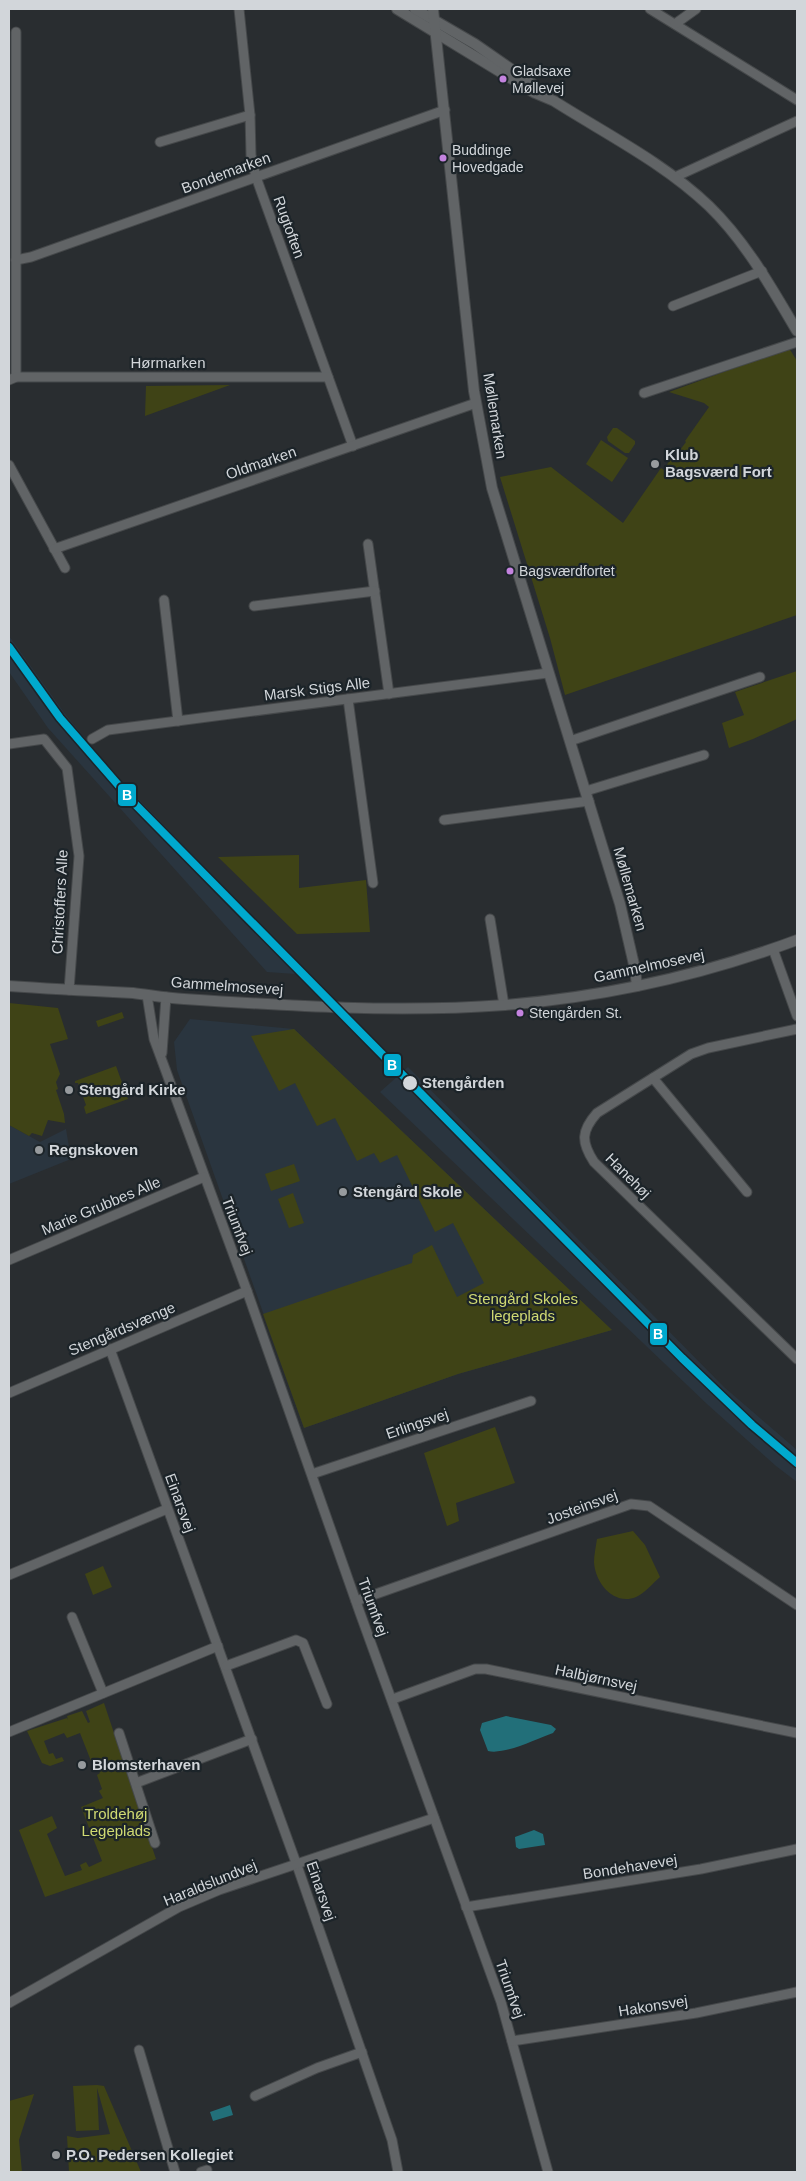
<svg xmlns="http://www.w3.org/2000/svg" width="806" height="2181" font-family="Helvetica,sans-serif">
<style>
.built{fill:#2a353f}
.green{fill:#3f4316}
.water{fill:#226f79}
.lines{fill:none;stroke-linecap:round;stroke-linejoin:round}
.minor-casing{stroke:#45484a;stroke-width:11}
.tertiary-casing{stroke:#45484a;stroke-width:12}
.minor{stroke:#616466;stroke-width:9}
.tertiary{stroke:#616466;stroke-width:10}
.rail-1-casing{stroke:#1c2429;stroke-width:11}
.rail-1{stroke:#00a9ce;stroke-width:8}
.bus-dot{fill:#c483df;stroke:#1c2429;stroke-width:2}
.poi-dot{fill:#979b9e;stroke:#1c2429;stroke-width:2}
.stop-dot{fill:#d2d6da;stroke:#1c2429;stroke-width:2}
.labels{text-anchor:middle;stroke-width:4.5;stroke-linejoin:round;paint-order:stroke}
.bus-label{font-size:14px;fill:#d2d6da;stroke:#1c2429;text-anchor:start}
.street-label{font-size:15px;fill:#d2d6da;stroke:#1c2429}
.poi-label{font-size:15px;font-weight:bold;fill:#d2d6da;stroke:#1c2429;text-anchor:start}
.stop-label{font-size:15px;font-weight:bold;fill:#d2d6da;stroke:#1c2429;text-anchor:start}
.park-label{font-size:15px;fill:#d0da72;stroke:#1c2429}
.line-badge{stroke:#1c2429;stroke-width:2}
.badge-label{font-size:14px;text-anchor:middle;font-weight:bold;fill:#fff}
</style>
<rect width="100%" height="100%" fill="#292d30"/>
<!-- built -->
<g class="built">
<path d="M9 636 65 714 118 778 310 975 267 972 48 728 9 672Z"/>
<path d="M190 1019 294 1029 612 1330 458 1374 304 1428 177 1070 174 1042Z"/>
<path d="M408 1067 724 1387 797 1450V1482L776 1466 707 1404 380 1092Z"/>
<path d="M9 1125 40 1142 66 1129 71 1159 9 1184Z"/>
</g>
<!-- green -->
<g class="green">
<path d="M789 348 797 361V615L565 695 550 638 500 477 551 467 623 523 661 468 664 470 672 456 674 458 686 442 685 441 709 407 704 403 669 392Z"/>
<path d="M230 385 145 416 146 386Z"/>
<path d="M613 428H617L635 441V444L629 453H625L608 441 607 437Z"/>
<path d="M601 440 628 458 612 482 586 464Z"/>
<path d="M797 671V719L753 739 729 748 722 723 744 715 735 692Z"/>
<path d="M299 855V888L366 880 370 932 297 934 218 857Z"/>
<path d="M9 1003 58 1008 68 1039 50 1044 60 1074 56 1082 58 1089 56 1090 64 1114 65 1123 48 1120 42 1136 32 1133 29 1136 9 1125Z"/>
<path d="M122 1012 124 1018 98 1027 96 1021Z"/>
<path d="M294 1029 612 1330 458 1374 304 1428 263 1314 412 1263 413 1255 432 1245 457 1297 484 1283 453 1223 435 1232 397 1155 380 1163 374 1153 357 1161 335 1118 317 1126 295 1083 279 1091 251 1036Z"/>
<path d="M116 1066 128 1099 86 1114 84 1107 86 1105 78 1083H75V1081Z"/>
<path d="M294 1164 300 1181 271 1191 265 1174Z"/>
<path d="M293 1193 304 1223 289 1228 278 1199Z"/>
<path d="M495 1427 515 1483 456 1503 459 1521 447 1526 424 1453Z"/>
<path d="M633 1531 645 1545 660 1577C653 1583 645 1593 636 1597 614 1606 595 1583 594 1562 594 1555 596 1546 597 1539Z"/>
<path d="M103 1566 112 1587 93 1595 85 1574Z"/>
<path d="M104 1703 156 1859 45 1897 19 1830 52 1816 57 1828 47 1834 65 1876 82 1870 80 1865 86 1862 89 1867 102 1861 81 1807 103 1798 99 1791 102 1789 97 1775 100 1773 95 1760 91 1761 80 1733 67 1738 64 1733 44 1741 49 1754 53 1753 56 1759 62 1757 64 1761 50 1766 42 1763 27 1731 67 1718 68 1720 67 1716 82 1711 88 1723 90 1722 86 1711Z"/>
<path d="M97 2085 104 2086 141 2172H69L67 2136 78 2138 110 2134 97 2088 99 2130 76 2131 73 2086Z"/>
<path d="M34 2094 19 2140 22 2172H9V2101Z"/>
</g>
<!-- water -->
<g class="water">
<path d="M506 1716 551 1725 556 1729 553 1733C536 1739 505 1755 488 1751L480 1730 482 1723Z"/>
<path d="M534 1830 543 1834 545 1845 519 1849 516 1847 515 1837Z"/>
<path d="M230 2105 233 2115 213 2121 210 2112Z"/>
</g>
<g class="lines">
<defs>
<g id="minor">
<path d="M239 9 250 115 251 155 256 177 353 446"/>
<path d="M650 9 797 100"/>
<path d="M675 24 696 9"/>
<path d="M160 142 250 115"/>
<path d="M675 177 797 121"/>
<path d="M16 260 31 257 445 110"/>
<path d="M673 306 762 271"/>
<path d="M16 377V32"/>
<path d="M9 380 16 377H328"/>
<path d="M644 393 797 342"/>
<path d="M9 465 65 568"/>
<path d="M368 544 389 694"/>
<path d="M54 549 476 403"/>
<path d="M164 600 178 721"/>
<path d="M254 606 375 591"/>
<path d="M348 699 373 883"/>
<path d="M92 739 108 730 548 673"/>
<path d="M570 741 760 677"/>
<path d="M9 744 44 739 67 768 79 856 69 990"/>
<path d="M586 791 704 755"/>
<path d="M444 820 589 801"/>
<path d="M490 919 504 1005"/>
<path d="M773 949 797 1016"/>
<path d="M147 995 154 1039 247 1291 360 1613 501 2002 548 2172"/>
<path d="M797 1029 708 1048 691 1054 597 1113C581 1131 581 1142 594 1162L797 1359"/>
<path d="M162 1053 166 997"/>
<path d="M653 1078 747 1192"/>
<path d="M9 1260 204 1177"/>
<path d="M110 1349 299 1871 392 2140 398 2172"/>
<path d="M9 1393 247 1291"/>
<path d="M312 1474 531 1401"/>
<path d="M9 1575 167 1509"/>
<path d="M356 1601 631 1504 649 1506 797 1605"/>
<path d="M72 1617 103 1693"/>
<path d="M226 1666 296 1640 303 1643 327 1704"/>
<path d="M393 1699 475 1669H486L797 1733"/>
<path d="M9 1732 218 1646"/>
<path d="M119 1733 155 1843"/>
<path d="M136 1783 252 1739"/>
<path d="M466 1907 701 1869 797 1849"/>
<path d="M9 2003 179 1907 219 1890 434 1818"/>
<path d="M512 2041 696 2013 797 1992"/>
<path d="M139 2050 175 2172"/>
<path d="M255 2096 317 2068 362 2052"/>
<path d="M201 2172 207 2170V2172"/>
</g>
<g id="tertiary">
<path d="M397 9 535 93 554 101C606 134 664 163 709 206 746 242 771 287 797 331"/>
<path d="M415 9 475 44 534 85"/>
<path d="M433 9 474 391 492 488 620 904 635 969 637 986"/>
<path d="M9 986C50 989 91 991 133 993 150 995 167 998 184 999 291 1006 398 1013 505 1005 604 997 703 975 797 940"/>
</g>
</defs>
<!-- minor casing -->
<use href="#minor" class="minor-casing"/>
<!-- tertiary casing -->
<use href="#tertiary" class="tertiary-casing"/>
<!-- minor -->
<use href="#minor" class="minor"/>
<!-- tertiary -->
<use href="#tertiary" class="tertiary"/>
<defs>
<path id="rail-1" d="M9 647 60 718 133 802 682 1358 752 1425 797 1463"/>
</defs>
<!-- rail-1 casing -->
<use href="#rail-1" class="rail-1-casing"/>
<!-- rail-1 -->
<use href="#rail-1" class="rail-1"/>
</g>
<!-- markers -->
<g class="bus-dot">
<circle cx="503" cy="79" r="4.5"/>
<circle cx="443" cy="158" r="4.5"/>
<circle cx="510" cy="571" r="4.5"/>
<circle cx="520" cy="1013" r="4.5"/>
</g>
<g class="poi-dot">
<circle cx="655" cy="464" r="5"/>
<circle cx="69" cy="1090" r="5"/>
<circle cx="39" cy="1150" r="5"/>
<circle cx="343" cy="1192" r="5"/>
<circle cx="82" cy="1765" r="5"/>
<circle cx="56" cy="2155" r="5"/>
</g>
<circle class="stop-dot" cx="410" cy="1083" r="8"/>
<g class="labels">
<!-- bus labels -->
<g class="bus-label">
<text x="512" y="76">Gladsaxe<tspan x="512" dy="17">Møllevej</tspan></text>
<text x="452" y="155">Buddinge<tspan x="452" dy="17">Hovedgade</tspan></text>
<text x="519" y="576">Bagsværdfortet</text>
<text x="529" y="1018">Stengården St.</text>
</g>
<!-- street labels -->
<g class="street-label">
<text transform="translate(226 173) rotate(-20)" y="5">Bondemarken</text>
<text transform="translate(289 227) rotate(70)" y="5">Rugtoften</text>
<text x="168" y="368">Hørmarken</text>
<text transform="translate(495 416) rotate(81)" y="5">Møllemarken</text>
<text transform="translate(261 463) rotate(-19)" y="5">Oldmarken</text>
<text transform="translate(317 689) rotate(-7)" y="5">Marsk Stigs Alle</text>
<text transform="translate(630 889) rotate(74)" y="5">Møllemarken</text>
<text transform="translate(60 902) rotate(-87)" y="5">Christoffers Alle</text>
<text transform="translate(649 966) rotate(-12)" y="5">Gammelmosevej</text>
<text transform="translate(227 986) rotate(4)" y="5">Gammelmosevej</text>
<text transform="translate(628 1176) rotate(45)" y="5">Hanehøj</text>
<text transform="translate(101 1206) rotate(-23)" y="5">Marie Grubbes Alle</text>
<text transform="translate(237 1226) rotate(69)" y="5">Triumfvej</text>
<text transform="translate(122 1329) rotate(-23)" y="5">Stengårdsvænge</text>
<text transform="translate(417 1424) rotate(-19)" y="5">Erlingsvej</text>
<text transform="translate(180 1503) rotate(70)" y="5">Einarsvej</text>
<text transform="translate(582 1507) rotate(-20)" y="5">Josteinsvej</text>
<text transform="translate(373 1607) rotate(70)" y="5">Triumfvej</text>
<text transform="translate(596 1678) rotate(12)" y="5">Halbjørnsvej</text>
<text transform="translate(630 1867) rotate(-9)" y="5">Bondehavevej</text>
<text transform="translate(210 1883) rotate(-22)" y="5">Haraldslundvej</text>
<text transform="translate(321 1891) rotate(71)" y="5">Einarsvej</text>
<text transform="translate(510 1989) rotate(71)" y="5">Triumfvej</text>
<text transform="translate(653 2006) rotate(-9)" y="5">Hakonsvej</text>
</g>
<!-- poi labels -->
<g class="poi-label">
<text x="665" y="460">Klub<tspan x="665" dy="17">Bagsværd Fort</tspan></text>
<text x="79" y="1095">Stengård Kirke</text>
<text x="49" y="1155">Regnskoven</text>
<text x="353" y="1197">Stengård Skole</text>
<text x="92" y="1770">Blomsterhaven</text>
<text x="66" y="2160">P.O. Pedersen Kollegiet</text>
</g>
<!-- stop labels -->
<g class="stop-label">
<text x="422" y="1088">Stengården</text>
</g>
<!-- park labels -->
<g class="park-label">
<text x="523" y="1304">Stengård Skoles<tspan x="523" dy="17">legeplads</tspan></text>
<text x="116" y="1819">Troldehøj<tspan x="116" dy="17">Legeplads</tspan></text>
</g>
</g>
<g class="line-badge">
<rect x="117" y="783" width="20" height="24" rx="5" fill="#00a9ce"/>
<rect x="383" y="1053" width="19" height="24" rx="5" fill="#00a9ce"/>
<rect x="649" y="1322" width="19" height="24" rx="5" fill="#00a9ce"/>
</g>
<g class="badge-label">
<text x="127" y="800">B</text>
<text x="392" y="1070">B</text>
<text x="658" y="1339">B</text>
</g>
<!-- border -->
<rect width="806" height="2181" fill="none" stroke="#d2d6da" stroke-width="20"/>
</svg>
